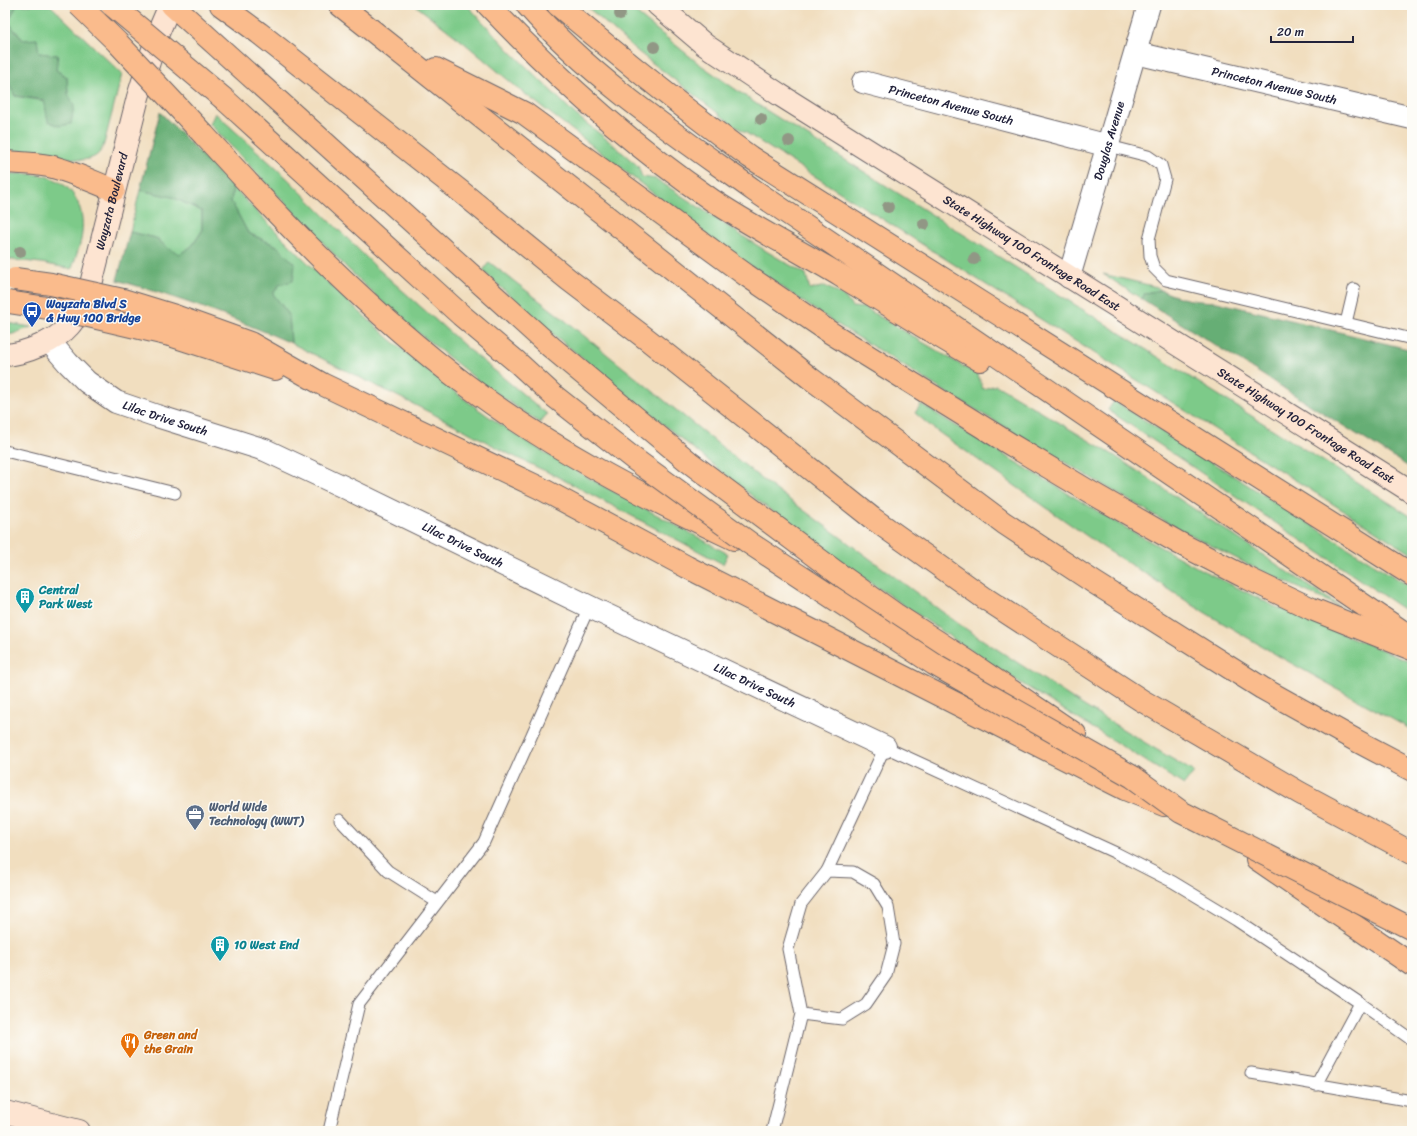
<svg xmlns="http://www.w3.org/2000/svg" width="1417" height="1136" font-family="Sriracha,sans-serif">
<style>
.green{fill:#7dca89;stroke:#507662}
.forest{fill:#66ae75;stroke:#446858}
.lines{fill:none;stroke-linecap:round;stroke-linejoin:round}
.lane-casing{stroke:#6a6469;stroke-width:13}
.street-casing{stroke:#6a6469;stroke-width:24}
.secondary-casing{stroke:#6a6469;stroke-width:24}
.highway-casing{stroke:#6a6469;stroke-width:24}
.lane{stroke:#fff;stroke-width:11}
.street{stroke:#fff;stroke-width:22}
.secondary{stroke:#fde4d1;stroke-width:22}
.highway{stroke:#fabb8c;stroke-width:22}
.highway-bridge-casing{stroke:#6a6469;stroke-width:24;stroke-linecap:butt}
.highway-bridge{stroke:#fabb8c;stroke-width:22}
.tree{fill:#919785}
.labels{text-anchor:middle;stroke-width:3;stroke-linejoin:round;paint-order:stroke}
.street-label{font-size:12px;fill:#22223b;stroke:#fdfcf7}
.transit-label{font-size:12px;font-weight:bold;fill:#164399;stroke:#fdfcf7;text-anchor:start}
.culture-label{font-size:12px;font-weight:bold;fill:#0d838f;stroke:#fdfcf7;text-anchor:start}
.service-label{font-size:12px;font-weight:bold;fill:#4e5e75;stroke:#fdfcf7;text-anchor:start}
.food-label{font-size:12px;font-weight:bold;fill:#c56008;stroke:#fdfcf7;text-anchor:start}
</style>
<rect width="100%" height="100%" fill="#fdfcf7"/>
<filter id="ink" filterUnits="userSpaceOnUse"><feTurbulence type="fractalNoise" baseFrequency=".025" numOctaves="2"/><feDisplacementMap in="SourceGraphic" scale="8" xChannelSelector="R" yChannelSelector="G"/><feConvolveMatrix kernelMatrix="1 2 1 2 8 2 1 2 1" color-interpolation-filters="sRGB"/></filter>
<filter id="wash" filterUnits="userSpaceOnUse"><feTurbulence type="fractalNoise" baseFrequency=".012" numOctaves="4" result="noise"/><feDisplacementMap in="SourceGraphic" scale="16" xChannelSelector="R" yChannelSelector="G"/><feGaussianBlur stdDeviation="0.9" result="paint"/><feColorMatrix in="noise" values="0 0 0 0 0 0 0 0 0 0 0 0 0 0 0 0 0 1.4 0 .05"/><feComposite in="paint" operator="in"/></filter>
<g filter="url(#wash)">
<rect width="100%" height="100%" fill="#f1debf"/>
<!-- green -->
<g class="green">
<path d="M17 5H50L122 74 104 144C100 156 93 159 81 160L26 151H5V75L15 96 74 106 68 94 67 77 56 70 39 53 23 40 8 22Z"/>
<path d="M415 5H467L510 51 576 115 609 141 638 166 642 177 656 179C706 211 754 246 806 274L810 290 825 286 845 297 852 307 865 308 978 375 983 389 996 385 1115 456 1342 608 1247 564 1166 522 947 393 821 314 709 237 576 133 520 90 463 42Z"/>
<path d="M585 5H626L698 63 758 105 1412 517V554L732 124 637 51Z"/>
<path d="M215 113 288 179 376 267 465 346 547 414 540 423 480 382 406 323 378 298 347 268 210 124Z"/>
<path d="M5 174C17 174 33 173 45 176 73 183 85 207 82 233 81 245 75 258 72 269L41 263 5 259Z"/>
<path d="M233 187C312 269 394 350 488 416 564 469 648 508 728 554L723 564 558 477 509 454 455 425 291 343 289 315 273 294 279 285 277 246 248 233 231 201Z"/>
<path d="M140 190 172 197 202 211V231L192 246 180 254 169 249 156 238 130 232Z"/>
<path d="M489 262 557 314 768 484 963 627 1084 706 1194 772 1184 785 992 665 862 577 757 500 633 400 547 329 483 271Z"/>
<path d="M1103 274 1157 287 1161 290 1145 293 1142 299Z"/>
<path d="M5 320H9L8 323 31 327 13 334 5 335Z"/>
<path d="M1114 401 1412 588V615L1108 410Z"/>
<path d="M921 404 974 437 1119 524 1200 569 1274 606 1412 662V730L1282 658 1194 606 1152 578 1104 548 934 429 915 413Z"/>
</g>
<!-- forest -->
<g class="forest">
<path d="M5 5H17L8 22 23 40 37 39 39 53 58 55 56 70 67 77 68 94 74 106 71 124 59 126 48 121 44 100 15 96 5 75Z"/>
<path d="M160 112 233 187 231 201 248 233 277 246 295 264 293 281 279 285 273 294 289 315 291 343C234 318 177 297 117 280L130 232 156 238 169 249 180 254 192 246 202 231V211L172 197 140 190Z"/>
<path d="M1161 290C1183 300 1193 301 1217 302L1412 350V469L1142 299 1145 293Z"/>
</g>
</g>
<g filter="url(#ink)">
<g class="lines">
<defs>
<g id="lane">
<path d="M1109 146 1148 156 1161 165 1165 179 1149 239 1150 256 1154 268 1166 280 1346 323 1354 289"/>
<path d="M1346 323 1412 339"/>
<path d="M5 451 175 493"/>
<path d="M340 820 388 871 437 902"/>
<path d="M827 871 885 747 1116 853 1173 882 1236 920 1360 1003 1412 1040"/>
<path d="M1251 1073 1412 1101"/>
<path d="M1316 1085 1360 1003"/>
<path d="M329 1131 359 1004 484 842 589 607"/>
<path d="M772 1131 801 1014 788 949 801 904 827 871 853 872 874 884 888 907 894 944 886 975 866 1004 842 1019 801 1014"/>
</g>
<g id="street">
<path id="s1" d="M1136 53 1412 118"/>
<path id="s2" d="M863 82 1109 146"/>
<path id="s3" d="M1069 277 1149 5"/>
<path id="s4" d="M49 341 68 363 87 382 116 402 157 416 265 450 346 488 594 609 885 747"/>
</g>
<g id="secondary">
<path id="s5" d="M658 5 705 45 780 95 1412 492"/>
<path id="s6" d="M5 355C25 354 56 341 69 326 76 318 81 308 87 300L138 97 158 33 170 5"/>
<path d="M5 1112 79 1131"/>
</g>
<g id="highway">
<path d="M172 5 551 347 689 462 836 572 895 614 966 660 1075 734"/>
<path d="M221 5 259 33 460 191 569 280 648 340 872 518 983 597 1141 700 1300 793 1412 853"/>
<path d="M340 5 810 378 1004 523 1095 583 1262 688 1359 742 1412 770"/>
<path d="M488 5C556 77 630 144 712 200 754 228 798 250 841 276 888 304 933 334 980 360"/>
<path d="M527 5C592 79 675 134 755 191L1412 638"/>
<path d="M558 5C621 58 684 109 750 157L1412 575"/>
<path d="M436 69 524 113 746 275 831 333 1010 444 1085 489 1179 543 1245 577 1312 609 1412 649"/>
<path d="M224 99 461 315 517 362 554 396"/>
<path d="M204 135C285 224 369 312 465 384 548 447 641 495 734 539"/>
<path d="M5 162C19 163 35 163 49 166 71 171 93 182 114 190"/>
<path d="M175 316 250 343 322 384 540 488 687 567 1018 735 1125 789 1164 805"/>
<path d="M170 335 275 369"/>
<path d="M1257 859 1412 965"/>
</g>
</defs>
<!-- lane casing -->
<use href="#lane" class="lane-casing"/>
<!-- street casing -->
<use href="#street" class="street-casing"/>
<!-- secondary casing -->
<use href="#secondary" class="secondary-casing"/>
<!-- highway casing -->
<use href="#highway" class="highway-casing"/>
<!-- lane -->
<use href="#lane" class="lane"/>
<!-- street -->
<use href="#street" class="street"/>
<!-- secondary -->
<use href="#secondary" class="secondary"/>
<!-- highway -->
<use href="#highway" class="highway"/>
<defs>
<g id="highway-bridge">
<path d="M79 5 117 42 204 135"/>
<path d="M112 5 224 99"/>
<path d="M15 279 51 284 123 300 175 316"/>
<path d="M8 302 67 311 170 335"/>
<path d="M554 396 634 459 751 544 934 664 1133 777 1181 812 1412 929"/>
</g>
</defs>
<!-- highway-bridge casing -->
<use href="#highway-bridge" class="highway-bridge-casing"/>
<!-- highway-bridge -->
<use href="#highway-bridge" class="highway-bridge"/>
</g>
<!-- trees -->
<g class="tree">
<circle cx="620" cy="14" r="6"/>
<circle cx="654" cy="47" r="6"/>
<circle cx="761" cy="119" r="6"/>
<circle cx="789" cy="141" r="6"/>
<circle cx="888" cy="207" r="6"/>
<circle cx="924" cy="224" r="6"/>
<circle cx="20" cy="252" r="6"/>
<circle cx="974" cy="259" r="6"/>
</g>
</g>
<!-- icons -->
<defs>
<symbol id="bus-pin" viewBox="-11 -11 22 30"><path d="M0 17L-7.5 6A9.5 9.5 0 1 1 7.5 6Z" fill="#1a4fb4" stroke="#fdfcf7"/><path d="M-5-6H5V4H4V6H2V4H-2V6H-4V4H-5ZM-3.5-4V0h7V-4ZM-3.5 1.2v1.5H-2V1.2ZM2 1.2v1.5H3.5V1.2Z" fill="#fff"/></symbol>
<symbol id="building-pin" viewBox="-11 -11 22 30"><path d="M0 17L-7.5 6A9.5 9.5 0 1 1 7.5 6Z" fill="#0f9aa8" stroke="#fdfcf7"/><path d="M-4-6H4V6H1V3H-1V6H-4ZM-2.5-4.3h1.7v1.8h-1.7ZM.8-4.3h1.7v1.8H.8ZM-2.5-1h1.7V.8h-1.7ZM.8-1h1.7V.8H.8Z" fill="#fff"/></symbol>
<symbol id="office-pin" viewBox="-11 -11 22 30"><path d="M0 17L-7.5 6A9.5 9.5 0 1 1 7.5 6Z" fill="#5c6f8a" stroke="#fdfcf7"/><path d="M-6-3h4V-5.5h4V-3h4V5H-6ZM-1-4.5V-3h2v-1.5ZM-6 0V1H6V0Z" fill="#fff"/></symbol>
<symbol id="restaurant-pin" viewBox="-11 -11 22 30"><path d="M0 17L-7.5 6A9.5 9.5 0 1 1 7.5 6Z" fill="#e8710a" stroke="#fdfcf7"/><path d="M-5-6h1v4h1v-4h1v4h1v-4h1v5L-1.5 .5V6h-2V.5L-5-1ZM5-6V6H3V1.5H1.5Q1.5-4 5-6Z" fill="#fff"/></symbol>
</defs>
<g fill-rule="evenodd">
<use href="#bus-pin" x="21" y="300" width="22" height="30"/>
<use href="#building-pin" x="14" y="586" width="22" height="30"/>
<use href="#office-pin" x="184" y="803" width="22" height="30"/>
<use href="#building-pin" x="209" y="934" width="22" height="30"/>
<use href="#restaurant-pin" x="119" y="1031" width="22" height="30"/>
</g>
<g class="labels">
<!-- street labels -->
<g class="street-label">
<text dy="4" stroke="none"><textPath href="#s1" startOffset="142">Princeton Avenue South</textPath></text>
<text dy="4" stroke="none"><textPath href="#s2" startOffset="91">Princeton Avenue South</textPath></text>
<text dy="4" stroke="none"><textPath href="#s3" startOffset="142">Douglas Avenue</textPath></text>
<text dy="4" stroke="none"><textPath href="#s6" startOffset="205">Wayzata Boulevard</textPath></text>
<text dy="4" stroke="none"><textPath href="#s5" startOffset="449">State Highway 100 Frontage Road East</textPath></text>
<text dy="4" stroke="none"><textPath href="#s4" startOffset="143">Lilac Drive South</textPath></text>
<text dy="4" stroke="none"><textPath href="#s5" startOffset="773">State Highway 100 Frontage Road East</textPath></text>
<text dy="4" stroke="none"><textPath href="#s4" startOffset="467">Lilac Drive South</textPath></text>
<text dy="4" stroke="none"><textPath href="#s4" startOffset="791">Lilac Drive South</textPath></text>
</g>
<!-- transit labels -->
<g class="transit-label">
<text x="46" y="308">Wayzata Blvd S<tspan x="46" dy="14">&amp; Hwy 100 Bridge</tspan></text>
</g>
<!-- culture labels -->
<g class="culture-label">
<text x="39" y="594">Central<tspan x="39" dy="14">Park West</tspan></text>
<text x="234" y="949">10 West End</text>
</g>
<!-- service labels -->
<g class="service-label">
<text x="209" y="811">World Wide<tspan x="209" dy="14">Technology (WWT)</tspan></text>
</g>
<!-- food labels -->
<g class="food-label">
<text x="144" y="1039">Green and<tspan x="144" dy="14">the Grain</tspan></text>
</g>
</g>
<!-- margin -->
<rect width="1417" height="1136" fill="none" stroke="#fdfcf7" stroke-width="20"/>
<!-- scale -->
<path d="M1271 36v6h82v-6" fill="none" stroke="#22223b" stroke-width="2"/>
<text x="1277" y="36" font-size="12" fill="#22223b" stroke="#fdfcf7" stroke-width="3" paint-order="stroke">20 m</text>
</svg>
